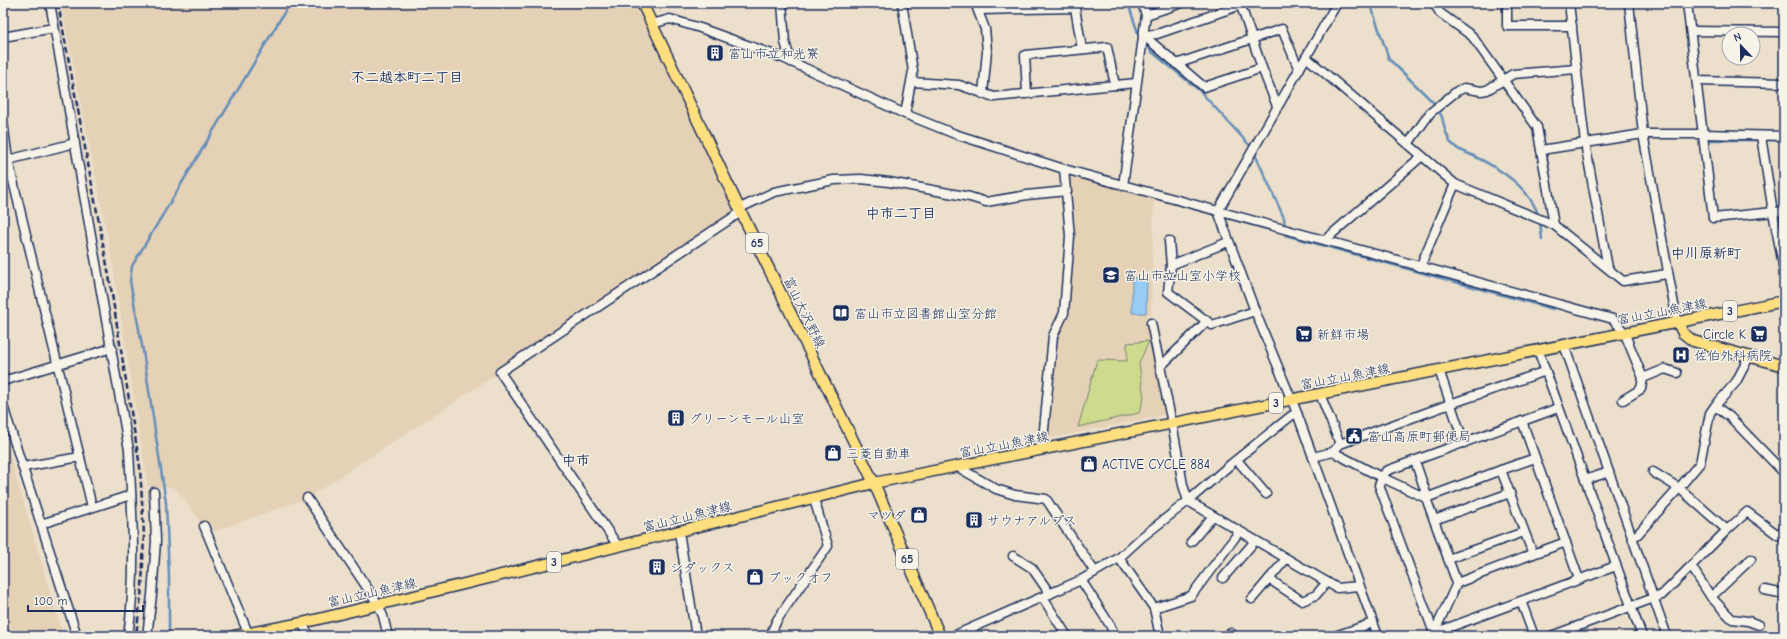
<svg xmlns="http://www.w3.org/2000/svg" width="1787" height="639" font-family="'Comic Neue','Klee One',sans-serif">
<style>
.built{fill:#e5d1b6}
.green{fill:#ceda8d;stroke:#748476}
.water{fill:#97cdf5;stroke:#658eb9}
.lines{fill:none;stroke-linecap:round;stroke-linejoin:round}
.stream{stroke:#658eb9;stroke-width:2.5}
.minor-casing{stroke:#1b2f5e;stroke-width:11}
.major-casing{stroke:#1b2f5e;stroke-width:13}
.minor{stroke:#f7f3e8;stroke-width:8}
.major{stroke:#fedf80;stroke-width:10}
.rail{stroke:#1b2f5e;stroke-width:2.5;stroke-dasharray:6 3;stroke-linecap:butt}
.labels{text-anchor:middle;stroke-width:3;stroke-linejoin:round;paint-order:stroke}
.shield{fill:#f7f3e8;stroke:#5d6a87;stroke-width:1}
.shield-label{font-size:12px;font-weight:bold;fill:#1b2f5e}
.poi-label{font-size:13px;fill:#1b2f5e;stroke:#f7f3e8;text-anchor:start}
.street-label{font-size:13px;fill:#1b2f5e;stroke:#f7f3e8}
.neighbourhood-label{font-size:14px;font-weight:bold;fill:#1b2f5e;stroke:#f7f3e8}
</style>
<rect width="100%" height="100%" fill="#ecdfcb"/>
<filter id="ink" filterUnits="userSpaceOnUse"><feTurbulence type="fractalNoise" baseFrequency=".025" numOctaves="2"/><feDisplacementMap in="SourceGraphic" scale="8" xChannelSelector="R" yChannelSelector="G"/><feConvolveMatrix kernelMatrix="1 2 1 2 8 2 1 2 1" color-interpolation-filters="sRGB"/></filter>
<g filter="url(#ink)">
<!-- built -->
<g class="built">
<path d="M61 3H642L740 207 500 372 307 498 209 533 181 495 173 487H148L111 254Z"/>
<path d="M1069 175 1154 199 1151 314H1147L1168 414 1046 439 1055 336 1067 315Z"/>
<path d="M3 433 63 636H3Z"/>
</g>
<!-- green -->
<path class="green" d="M1149 341 1139 363 1144 398 1139 413 1078 427 1097 360 1127 361V343Z"/>
<!-- water -->
<path class="water" d="M1132 278H1147L1146 313H1132Z"/>
<g class="lines">
<!-- stream -->
<g class="stream">
<path d="M1128 3 1138 33 1140 37"/>
<path d="M1370 3 1389 59 1435 104 1442 117 1445 130 1450 142 1458 149C1489 162 1528 182 1539 217"/>
<path d="M1144 42 1152 52 1200 91 1252 148"/>
<path d="M1705 139 1706 140H1782"/>
<path d="M1254 152 1284 218 1285 235 1553 309"/>
<path d="M1540 222 1542 239"/>
<path d="M168 636 169 629V577L166 503 143 351 130 281 132 266 290 3"/>
</g>
<defs>
<g id="minor">
<path d="M50 3 129 450C132 512 137 574 128 636"/>
<path d="M782 3 785 42 791 62"/>
<path d="M902 3 913 71 905 114"/>
<path d="M975 3 985 29 987 51 983 94"/>
<path d="M1240 3 1262 68 1277 106"/>
<path d="M1337 3 1218 211 1255 311 1297 413 1378 636"/>
<path d="M1434 3 1440 13 1472 36 1537 127 1554 225"/>
<path d="M1507 3V26H1572"/>
<path d="M1569 3 1585 143 1608 268"/>
<path d="M1629 3 1643 134 1677 321"/>
<path d="M1687 3 1713 218 1784 211"/>
<path d="M979 10 1075 8 1082 49"/>
<path d="M1146 15 1182 3"/>
<path d="M652 24 670 19 700 28 783 58 905 114 955 134 1064 169 1613 319 1624 332 1643 378 1641 389 1623 400"/>
<path d="M1691 31 1784 32"/>
<path d="M1143 35 1204 87 1262 68"/>
<path d="M1143 35 1157 34 1241 5"/>
<path d="M3 37 54 28"/>
<path d="M1306 57 1455 184 1554 225 1623 281 1667 274"/>
<path d="M1176 64 1282 29 1299 70"/>
<path d="M1697 81 1784 83"/>
<path d="M912 82 959 85 994 97 1136 83"/>
<path d="M1027 94 1025 55 1107 47 1115 85"/>
<path d="M3 122 8 160 92 507"/>
<path d="M1761 136 1773 212 1784 270"/>
<path d="M1408 144 1430 113 1457 91 1464 88 1481 91 1487 90 1513 74 1577 69"/>
<path d="M1541 150 1643 134H1702L1784 136"/>
<path d="M4 161 75 143"/>
<path d="M1123 186 1146 15 1142 3"/>
<path d="M740 208 774 192 834 180 861 179 889 182 970 197 986 202 1027 195 1067 191"/>
<path d="M1325 240 1422 156"/>
<path d="M1169 241 1171 265 1168 292 1212 325 1255 311"/>
<path d="M1171 265 1228 242"/>
<path d="M1420 267 1455 184"/>
<path d="M1151 323 1172 423 1183 485 1188 501 1337 588 1359 586"/>
<path d="M1564 345 1667 636"/>
<path d="M1538 350 1642 636"/>
<path d="M1160 367 1207 321"/>
<path d="M1439 370 1464 443"/>
<path d="M1643 378 1665 369 1677 373"/>
<path d="M3 381 112 348"/>
<path d="M1320 394 1340 444"/>
<path d="M3 406 77 636"/>
<path d="M1715 406 1736 382 1749 357"/>
<path d="M1522 421 1579 579"/>
<path d="M1042 450 1053 336 1064 313 1070 236 1064 169"/>
<path d="M1333 452 1340 444 1450 404 1546 371"/>
<path d="M1313 457 1333 452 1383 478 1426 498 1501 470 1533 554 1457 583 1426 498V493L1415 461"/>
<path d="M1237 460 1266 494"/>
<path d="M956 466 996 489 1015 495 1046 499 1095 572"/>
<path d="M23 467 80 457"/>
<path d="M1501 470 1535 458"/>
<path d="M1653 472 1679 488 1700 463 1710 413 1715 406 1730 417 1784 473"/>
<path d="M1585 480 1609 472"/>
<path d="M307 498 378 604 383 616 388 636"/>
<path d="M1434 520 1510 493"/>
<path d="M41 524 131 495"/>
<path d="M204 526 248 633"/>
<path d="M1727 530 1747 512 1778 535 1784 529"/>
<path d="M679 532 696 636"/>
<path d="M1191 542 1213 516"/>
<path d="M618 546 500 372 741 212"/>
<path d="M1533 554 1566 542"/>
<path d="M1013 556 1032 568 1050 594"/>
<path d="M1119 558 1154 608 1160 636"/>
<path d="M1448 559 1524 532"/>
<path d="M1691 566 1711 597 1751 559"/>
<path d="M1223 578 1255 541"/>
<path d="M1269 579 1302 601 1316 595 1327 582"/>
<path d="M1081 580 1110 625 1115 636"/>
<path d="M1765 590 1784 594"/>
<path d="M1711 597 1732 619 1748 621 1759 625"/>
<path d="M1043 598 1067 636"/>
<path d="M1252 599 1286 559"/>
<path d="M1521 601 1534 636"/>
<path d="M1154 608 1191 596 1239 532"/>
<path d="M302 623 309 636"/>
<path d="M1434 633 1379 485 1386 471 1558 408"/>
<path d="M1434 633 1616 566"/>
<path d="M1433 635 1457 583"/>
<path d="M147 636 152 595 156 541 154 492"/>
<path d="M770 636 777 620 828 546 814 499"/>
<path d="M953 636 1081 580 1119 558 1142 537 1188 501 1231 464 1291 416 1297 413"/>
<path d="M1226 636 1231 633"/>
<path d="M1335 636 1373 623"/>
<path d="M1551 636 1662 595 1727 530 1679 488 1637 535 1632 537"/>
</g>
<g id="major">
<path d="M642 3 741 212 874 483 940 636"/>
<path d="M1677 321 1683 333 1693 341 1784 366"/>
<path d="M234 636 302 623 493 577 874 483 1784 301"/>
</g>
</defs>
<!-- minor casing -->
<use href="#minor" class="minor-casing"/>
<!-- major casing -->
<use href="#major" class="major-casing"/>
<!-- minor -->
<use href="#minor" class="minor"/>
<!-- major -->
<use href="#major" class="major"/>
<!-- rail -->
<path class="rail" d="M58 3 109 276 140 467 144 535 142 588 136 636"/>
</g>
</g>
<!-- icons -->
<defs>
<symbol id="building-square" viewBox="-11 -11 22 22"><rect x="-9" y="-9" width="18" height="18" rx="4" fill="#1b2f5e" stroke="#f7f3e8"/><path d="M-4-6H4V6H1V3H-1V6H-4ZM-2.5-4.3h1.7v1.8h-1.7ZM.8-4.3h1.7v1.8H.8ZM-2.5-1h1.7V.8h-1.7ZM.8-1h1.7V.8H.8Z" fill="#fff"/></symbol>
<symbol id="school-square" viewBox="-11 -11 22 22"><rect x="-9" y="-9" width="18" height="18" rx="4" fill="#1b2f5e" stroke="#f7f3e8"/><path d="M0-5L7-2L0 1L-7-2ZM-4 1L0 2.5L4 1V4Q0 6-4 4Z" fill="#fff"/></symbol>
<symbol id="library-square" viewBox="-11 -11 22 22"><rect x="-9" y="-9" width="18" height="18" rx="4" fill="#1b2f5e" stroke="#f7f3e8"/><path d="M-6-4Q-3-5.5-.7-3.5V5Q-3 3-6 4ZM6-4Q3-5.5 .7-3.5V5Q3 3 6 4Z" fill="#fff"/></symbol>
<symbol id="supermarket-square" viewBox="-11 -11 22 22"><rect x="-9" y="-9" width="18" height="18" rx="4" fill="#1b2f5e" stroke="#f7f3e8"/><path d="M-6-5.5h2.5l.6 2H6L4.5 2H-2.5L-4.4-4H-6ZM-1.5 3.2a1.3 1.3 0 1 0 .1 0ZM3 3.2a1.3 1.3 0 1 0 .1 0Z" fill="#fff"/></symbol>
<symbol id="hospital-square" viewBox="-11 -11 22 22"><rect x="-9" y="-9" width="18" height="18" rx="4" fill="#1b2f5e" stroke="#f7f3e8"/><path d="M-5-5h3v3.5h4V-5h3V5h-3V1.5h-4V5h-3Z" fill="#fff"/></symbol>
<symbol id="civic-square" viewBox="-11 -11 22 22"><rect x="-9" y="-9" width="18" height="18" rx="4" fill="#1b2f5e" stroke="#f7f3e8"/><path d="M-.6-6.5H3V-4.5H.6V-3L4-1V1h2V6H-6V1h2V-1L-.6-3ZM-1.2 2.5V6h2.4V2.5Z" fill="#fff"/></symbol>
<symbol id="shop-square" viewBox="-11 -11 22 22"><rect x="-9" y="-9" width="18" height="18" rx="4" fill="#1b2f5e" stroke="#f7f3e8"/><path d="M-5-2.5h2.3a2.7 3.5 0 0 1 5.4 0H5L5.5 6h-11ZM-1.5-2.5h3a1.5 2.3 0 0 0-3 0Z" fill="#fff"/></symbol>
</defs>
<g fill-rule="evenodd">
<use href="#building-square" x="705" y="43" width="20" height="20"/>
<use href="#school-square" x="1101" y="265" width="20" height="20"/>
<use href="#library-square" x="831" y="303" width="20" height="20"/>
<use href="#supermarket-square" x="1294" y="324" width="20" height="20"/>
<use href="#supermarket-square" x="1749" y="324" width="20" height="20"/>
<use href="#hospital-square" x="1671" y="345" width="20" height="20"/>
<use href="#building-square" x="666" y="408" width="20" height="20"/>
<use href="#civic-square" x="1344" y="426" width="20" height="20"/>
<use href="#shop-square" x="823" y="443" width="20" height="20"/>
<use href="#shop-square" x="1079" y="454" width="20" height="20"/>
<use href="#shop-square" x="909" y="505" width="20" height="20"/>
<use href="#building-square" x="964" y="510" width="20" height="20"/>
<use href="#building-square" x="647" y="557" width="20" height="20"/>
<use href="#shop-square" x="745" y="567" width="20" height="20"/>
</g>
<g class="labels">
<!-- shield labels -->
<g class="shield">
<rect x="746" y="233" width="22" height="20" rx="3"/>
<rect x="1723" y="301" width="14" height="20" rx="3"/>
<rect x="1269" y="393" width="14" height="20" rx="3"/>
<rect x="896" y="549" width="22" height="20" rx="3"/>
<rect x="547" y="552" width="14" height="20" rx="3"/>
</g>
<g class="shield-label">
<text x="757" y="247">65</text>
<text x="1730" y="315">3</text>
<text x="1276" y="407">3</text>
<text x="907" y="563">65</text>
<text x="554" y="566">3</text>
</g>
<!-- poi labels -->
<g class="poi-label">
<text x="728" y="58">富山市立和光寮</text>
<text x="1124" y="280">富山市立山室小学校</text>
<text x="854" y="318">富山市立図書館山室分館</text>
<text x="1317" y="339">新鮮市場</text>
<text x="1746" y="339" text-anchor="end">Circle K</text>
<text x="1694" y="360">佐伯外科病院</text>
<text x="689" y="423">グリーンモール山室</text>
<text x="1367" y="441">富山高原町郵便局</text>
<text x="846" y="458">三菱自動車</text>
<text x="1102" y="469">ACTIVE CYCLE 884</text>
<text x="906" y="520" text-anchor="end">マツダ</text>
<text x="987" y="525">サウナアルプス</text>
<text x="670" y="572">シダックス</text>
<text x="768" y="582">ブックオフ</text>
</g>
<!-- street labels -->
<g class="street-label">
<text transform="translate(1662 311) rotate(-11)" y="5">富山立山魚津線</text>
<text transform="translate(805 312) rotate(64)" y="5">富山大沢野線</text>
<text transform="translate(1345 376) rotate(-11)" y="5">富山立山魚津線</text>
<text transform="translate(1004 444) rotate(-11)" y="5">富山立山魚津線</text>
<text transform="translate(687 516) rotate(-14)" y="5">富山立山魚津線</text>
<text transform="translate(372 592) rotate(-13)" y="5">富山立山魚津線</text>
</g>
<!-- neighbourhood labels -->
<g class="neighbourhood-label">
<text x="407" y="82">不二越本町二丁目</text>
<text x="901" y="218">中市二丁目</text>
<text x="1706" y="258">中川原新町</text>
<text x="576" y="465">中市</text>
</g>
</g>
<!-- margin -->
<rect width="1787" height="639" fill="none" stroke="#f7f3e8" stroke-width="16"/>
<rect x="8" y="8" width="1771" height="623" fill="none" stroke="#1b2f5e" stroke-width="1.5" filter="url(#ink)"/>
<!-- north arrow -->
<g transform="translate(1741 46) rotate(338)"><circle r="19" fill="#f7f3e8" stroke="#9fa5b1"/>
<path d="M0-3L7 15L0 10L-7 15Z" fill="#1b2f5e"/>
<text y="-6" font-size="11" font-weight="bold" text-anchor="middle" fill="#1b2f5e">N</text>
</g>
<!-- scale -->
<path d="M28 605v6h115v-6" fill="none" stroke="#1b2f5e" stroke-width="2"/>
<text x="34" y="605" font-size="12" fill="#1b2f5e" stroke="#f7f3e8" stroke-width="3" paint-order="stroke">100 m</text>
</svg>
